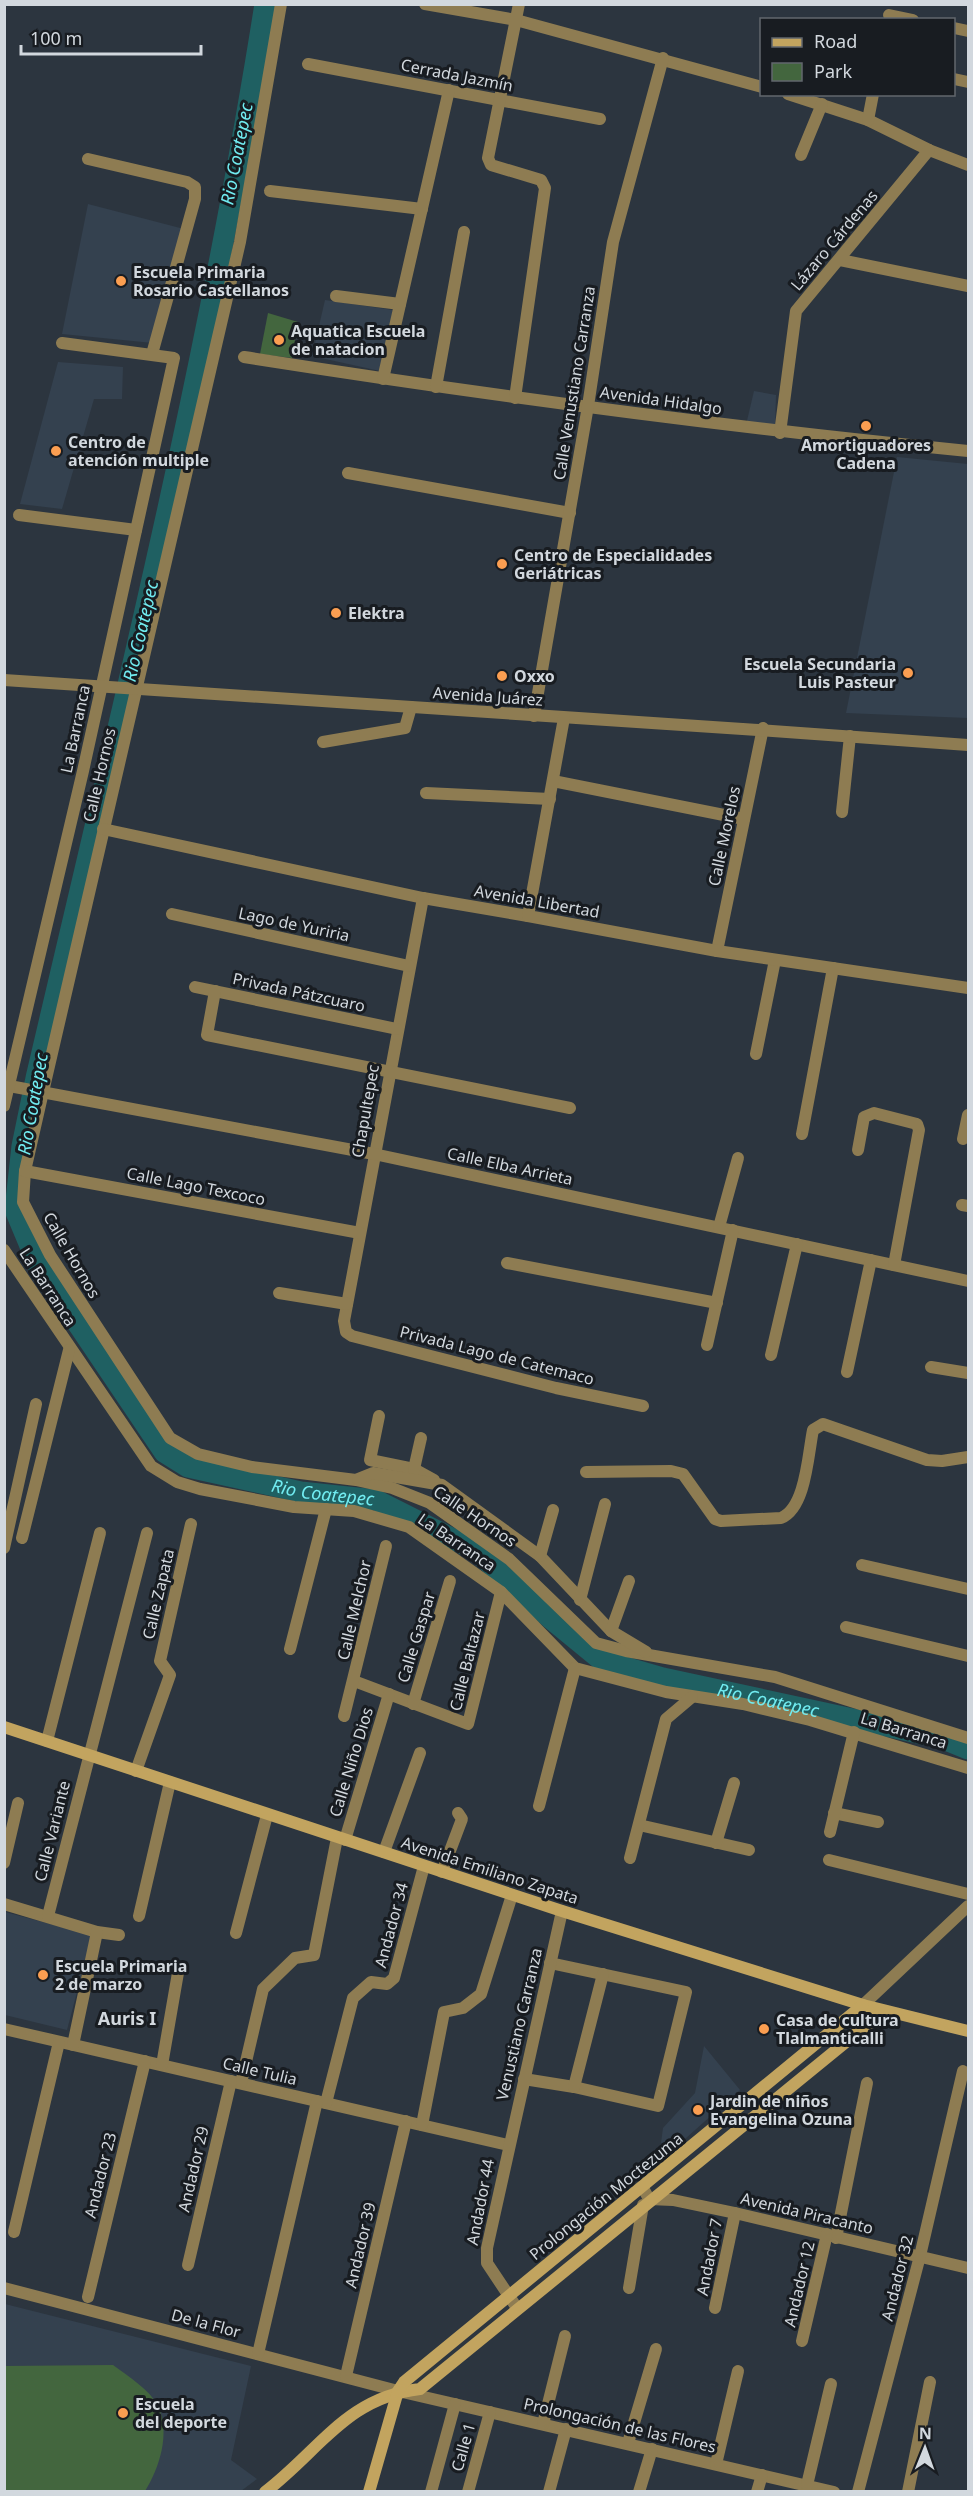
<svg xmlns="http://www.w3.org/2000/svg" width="973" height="2496" font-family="'Noto Sans',sans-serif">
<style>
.built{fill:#34414f}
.green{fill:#43663e}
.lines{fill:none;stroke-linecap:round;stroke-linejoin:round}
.river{stroke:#1f6062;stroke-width:21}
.minor{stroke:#8e7c52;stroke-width:12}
.tertiary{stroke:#8e7c52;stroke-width:12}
.secondary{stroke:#c2a45f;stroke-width:12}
.poi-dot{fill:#fb9e51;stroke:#181c21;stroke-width:2}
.labels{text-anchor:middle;stroke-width:6;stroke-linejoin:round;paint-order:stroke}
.street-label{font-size:16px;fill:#d2d8de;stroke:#181c21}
.poi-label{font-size:16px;font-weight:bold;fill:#d2d8de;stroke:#181c21;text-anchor:start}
.water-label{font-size:18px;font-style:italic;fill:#71ecf1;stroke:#181c21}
.neighbourhood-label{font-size:18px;font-weight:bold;fill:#d2d8de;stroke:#181c21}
</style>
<rect width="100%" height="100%" fill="#2c353f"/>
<!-- built -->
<g class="built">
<path d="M88 204 184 229 153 343 62 334Z"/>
<path d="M325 300 393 310 380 371 312 356Z"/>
<path d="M58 362 123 367 122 399H94L62 509 20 504Z"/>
<path d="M754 391 776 395 775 429 746 425Z"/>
<path d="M897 457 968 464V718L846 713Z"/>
<path d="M5 1912 92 1935 67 2030 5 2015Z"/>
<path d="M704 2046 740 2090 677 2146 661 2143 663 2128 695 2093Z"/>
<path d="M5 2304 251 2366 231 2460 257 2479 241 2491 5 2492Z"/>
</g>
<!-- green -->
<g class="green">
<path d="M268 313 298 322 292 358 260 354Z"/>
<path d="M113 2365C129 2377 149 2389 158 2406 171 2433 159 2469 145 2491H5V2366Z"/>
</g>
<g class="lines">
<!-- river -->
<path class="river" id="s1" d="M265 4C208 366 119 722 36 1078L22 1146 15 1210 38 1265 164 1452 188 1467 301 1492 376 1500 475 1550 551 1619 601 1660 663 1678 941 1738 968 1749"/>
<!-- minor -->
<g class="minor">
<path d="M281 4 240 242 43 1092 25 1171 23 1202 50 1255 170 1438 198 1454 252 1467 356 1480 392 1488 430 1503 509 1559 596 1643 626 1651 775 1677 968 1738"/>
<path d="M425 4 516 20 762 87"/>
<path d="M889 15 913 20"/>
<path d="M954 28 968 31"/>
<path d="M308 64 600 119"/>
<path d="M954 79 968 82"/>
<path d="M788 94 868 120 929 150 968 165"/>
<path d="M868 120 873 94"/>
<path d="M801 155 822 104"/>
<path d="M88 159 187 182 195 187V199L152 354"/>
<path d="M270 191 422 209"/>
<path d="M840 260 968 286"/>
<path d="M336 296 400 304"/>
<path d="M244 357C485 395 726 427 968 451"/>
<path d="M383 379 449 90"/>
<path d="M436 387 464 232"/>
<path d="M515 398 545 188 541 180 491 165 488 158 519 4"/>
<path d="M780 433 796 311 929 150"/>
<path d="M348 473 570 513"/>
<path d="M19 515 136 530"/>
<path d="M534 716 588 406 613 242 663 58"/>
<path d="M323 742 405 728 411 707"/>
<path d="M553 781 744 819"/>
<path d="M426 793 550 799"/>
<path d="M842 812 850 736"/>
<path d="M103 829 423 898 528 916"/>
<path d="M423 898 344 1321 346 1332 352 1336 556 1388 643 1406"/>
<path d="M172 914 409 966"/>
<path d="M717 951 763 728"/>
<path d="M195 987 397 1029"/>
<path d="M215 991 207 1035 570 1108"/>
<path d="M756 1054 775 960"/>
<path d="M4 1085 374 1154 968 1281"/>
<path d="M4 1106 83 771 174 358 62 343"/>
<path d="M802 1134 833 968"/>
<path d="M963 1139 968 1115"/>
<path d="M858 1150 864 1117 874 1113 917 1124 919 1130 894 1265"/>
<path d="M25 1171 360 1233"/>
<path d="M962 1205 968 1206"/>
<path d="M719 1227 738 1158"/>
<path d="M4 1250 151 1466 177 1482 200 1489 294 1507 354 1511 409 1527 501 1592 575 1668 666 1692 743 1704 810 1720 968 1768"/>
<path d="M507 1263 717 1303"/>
<path d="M279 1293 347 1304"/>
<path d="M707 1345 733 1230"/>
<path d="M771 1355 797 1244"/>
<path d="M931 1367 968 1373"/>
<path d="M847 1372 871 1260"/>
<path d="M379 1416 370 1460 414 1469 434 1480"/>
<path d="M414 1469 421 1438"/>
<path d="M586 1472 671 1471 683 1474 715 1519 721 1521 781 1518C806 1508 808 1454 813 1430L823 1424 927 1460 942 1461 968 1457"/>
<path d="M358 1479 373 1473 442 1485 540 1556 611 1631 646 1652"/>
<path d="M22 1538 69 1350"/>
<path d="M4 1548 36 1404"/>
<path d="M540 1556 553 1510"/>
<path d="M862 1565 968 1589"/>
<path d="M580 1600 605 1504"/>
<path d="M846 1627 968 1656"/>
<path d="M611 1631 629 1581"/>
<path d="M290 1649 326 1509"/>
<path d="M354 1681 468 1724 501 1592"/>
<path d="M413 1704 450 1581"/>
<path d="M344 1716 386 1546"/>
<path d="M47 1741 100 1533"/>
<path d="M136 1771 170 1675 160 1661 191 1524"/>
<path d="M539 1806 575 1668"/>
<path d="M834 1813 878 1822"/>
<path d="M639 1825 749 1850"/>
<path d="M830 1832 854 1732"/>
<path d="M345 1840 389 1694"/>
<path d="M716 1843 734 1783"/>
<path d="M384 1852 420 1753"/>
<path d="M630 1858 666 1719 692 1697"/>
<path d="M829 1860 968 1894"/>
<path d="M4 1863 18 1803"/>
<path d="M442 1872 462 1819 458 1813"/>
<path d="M4 1904 97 1932 119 1935"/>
<path d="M48 1916 147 1533"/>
<path d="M139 1916 170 1782"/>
<path d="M236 1933 267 1815"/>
<path d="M4 2029 508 2145"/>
<path d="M73 2045 97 1932"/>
<path d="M162 2065 179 1967"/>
<path d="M524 2079 574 2087 658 2106 686 1992 550 1963"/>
<path d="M241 2083 263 1989 295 1958 314 1955 337 1838"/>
<path d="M574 2087 603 1974"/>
<path d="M326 2103 353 1998 371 1982 387 1984 394 1978 424 1866"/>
<path d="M422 2125 444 2012 463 2008 481 1994 512 1895"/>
<path d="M643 2188 649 2199 673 2200 735 2213 968 2268"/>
<path d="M14 2232 59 2042"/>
<path d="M836 2238 867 2083"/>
<path d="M188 2265 231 2081"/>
<path d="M4 2288 398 2391 834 2492"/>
<path d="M629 2288 643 2205"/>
<path d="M88 2297 145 2061"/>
<path d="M517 2308 487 2263V2248L562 1911"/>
<path d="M715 2308 735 2213"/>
<path d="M802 2341 827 2234"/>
<path d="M258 2354 317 2101"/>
<path d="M346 2376 406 2121"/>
<path d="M543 2424 565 2336"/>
<path d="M628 2443 656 2349"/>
<path d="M716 2464 738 2371"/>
<path d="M807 2485 831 2384"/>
<path d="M431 2492 455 2404"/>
<path d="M468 2492 490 2412"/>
<path d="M549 2492 566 2429"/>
<path d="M639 2492 652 2449"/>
<path d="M757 2492 762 2475"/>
<path d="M858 2492 920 2256 963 2071"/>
<path d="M908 2492 930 2382"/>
</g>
<!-- tertiary -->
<g class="tertiary">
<path d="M4 680C326 702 647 721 968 745"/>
<path d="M564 718 528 916 717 951 968 988"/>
<path d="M863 2005 968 1906"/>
</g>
<!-- secondary -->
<g class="secondary">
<path d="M4 1727 562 1911 863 2005 968 2031"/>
<path d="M265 2492C319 2451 347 2397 420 2389L884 2011"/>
<path d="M369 2492 398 2391 404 2382 863 2005"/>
</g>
</g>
<!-- markers -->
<g class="poi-dot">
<circle cx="121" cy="281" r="6"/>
<circle cx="279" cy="340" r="6"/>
<circle cx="866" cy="426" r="6"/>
<circle cx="56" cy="451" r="6"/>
<circle cx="502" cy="564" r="6"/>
<circle cx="336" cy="613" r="6"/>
<circle cx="908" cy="673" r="6"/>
<circle cx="502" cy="676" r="6"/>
<circle cx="43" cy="1975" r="6"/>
<circle cx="764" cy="2029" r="6"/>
<circle cx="698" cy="2110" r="6"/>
<circle cx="123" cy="2413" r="6"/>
</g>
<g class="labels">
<!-- street labels -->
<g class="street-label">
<text transform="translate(457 75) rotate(11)" y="6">Cerrada Jazmín</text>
<text transform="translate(834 240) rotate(-50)" y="6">Lázaro Cárdenas</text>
<text transform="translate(574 383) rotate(-81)" y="6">Calle Venustiano Carranza</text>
<text transform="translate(661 400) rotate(8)" y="6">Avenida Hidalgo</text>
<text transform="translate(488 696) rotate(4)" y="6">Avenida Juárez</text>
<text transform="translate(75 729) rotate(-78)" y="6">La Barranca</text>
<text transform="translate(99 775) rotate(-77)" y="6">Calle Hornos</text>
<text transform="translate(724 836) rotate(-78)" y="6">Calle Morelos</text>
<text transform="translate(537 901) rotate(10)" y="6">Avenida Libertad</text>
<text transform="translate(294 924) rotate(12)" y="6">Lago de Yuriria</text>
<text transform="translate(299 992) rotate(12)" y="6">Privada Pátzcuaro</text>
<text transform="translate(365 1111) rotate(-80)" y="6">Chapultepec</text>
<text transform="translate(510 1166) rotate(12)" y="6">Calle Elba Arrieta</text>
<text transform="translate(196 1186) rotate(11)" y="6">Calle Lago Texcoco</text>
<text transform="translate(72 1255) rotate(60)" y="6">Calle Hornos</text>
<text transform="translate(48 1287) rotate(57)" y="6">La Barranca</text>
<text transform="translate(497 1355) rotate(14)" y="6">Privada Lago de Catemaco</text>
<text transform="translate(475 1516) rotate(34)" y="6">Calle Hornos</text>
<text transform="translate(457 1542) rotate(34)" y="6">La Barranca</text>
<text transform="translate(158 1594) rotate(-77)" y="6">Calle Zapata</text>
<text transform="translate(354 1610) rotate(-77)" y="6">Calle Melchor</text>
<text transform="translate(416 1637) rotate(-73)" y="6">Calle Gaspar</text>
<text transform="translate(467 1661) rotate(-76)" y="6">Calle Baltazar</text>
<text transform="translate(904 1730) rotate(17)" y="6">La Barranca</text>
<text transform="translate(351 1762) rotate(-73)" y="6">Calle Niño Dios</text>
<text transform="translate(52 1831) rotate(-76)" y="6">Calle Variante</text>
<text transform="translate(490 1870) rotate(18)" y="6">Avenida Emiliano Zapata</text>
<text transform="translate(391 1925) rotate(-75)" y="6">Andador 34</text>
<text transform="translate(519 2024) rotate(-77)" y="6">Venustiano Carranza</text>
<text transform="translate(260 2071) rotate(13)" y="6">Calle Tulia</text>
<text transform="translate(193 2169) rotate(-77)" y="6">Andador 29</text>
<text transform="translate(100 2175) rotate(-76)" y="6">Andador 23</text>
<text transform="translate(606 2196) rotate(-39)" y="6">Prolongación Moctezuma</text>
<text transform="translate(480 2202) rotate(-79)" y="6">Andador 44</text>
<text transform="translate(807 2213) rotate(13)" y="6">Avenida Piracanto</text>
<text transform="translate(360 2245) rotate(-77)" y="6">Andador 39</text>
<text transform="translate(709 2257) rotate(-79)" y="6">Andador 7</text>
<text transform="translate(897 2278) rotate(-76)" y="6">Andador 32</text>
<text transform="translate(799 2284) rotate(-77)" y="6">Andador 12</text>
<text transform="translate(206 2323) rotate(15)" y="6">De la Flor</text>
<text transform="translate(620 2425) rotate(13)" y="6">Prolongación de las Flores</text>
<text transform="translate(463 2447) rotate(-74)" y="6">Calle 1</text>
</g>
<!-- poi labels -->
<g class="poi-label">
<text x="133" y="278">Escuela Primaria<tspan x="133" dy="18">Rosario Castellanos</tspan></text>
<text x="291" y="337">Aquatica Escuela<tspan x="291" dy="18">de natacion</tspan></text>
<text x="68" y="448">Centro de<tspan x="68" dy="18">atención multiple</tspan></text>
<text x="866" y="451" text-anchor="middle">Amortiguadores<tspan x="866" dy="18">Cadena</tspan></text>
<text x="514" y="561">Centro de Especialidades<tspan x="514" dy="18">Geriátricas</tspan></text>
<text x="348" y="619">Elektra</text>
<text x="896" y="670" text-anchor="end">Escuela Secundaria<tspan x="896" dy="18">Luis Pasteur</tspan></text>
<text x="514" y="682">Oxxo</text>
<text x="55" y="1972">Escuela Primaria<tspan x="55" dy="18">2 de marzo</tspan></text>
<text x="776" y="2026">Casa de cultura<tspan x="776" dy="18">Tlalmanticalli</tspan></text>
<text x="710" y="2107">Jardin de niños<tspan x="710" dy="18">Evangelina Ozuna</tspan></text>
<text x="135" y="2410">Escuela<tspan x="135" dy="18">del deporte</tspan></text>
</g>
<!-- water labels -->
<g class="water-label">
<text transform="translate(237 154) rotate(-79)" y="6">Rio Coatepec</text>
<text transform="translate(141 631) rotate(-77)" y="6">Rio Coatepec</text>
<text transform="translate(33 1104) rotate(-80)" y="6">Rio Coatepec</text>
<text dy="6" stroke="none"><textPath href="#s1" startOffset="1683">Rio Coatepec</textPath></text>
<text dy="6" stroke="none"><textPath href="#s1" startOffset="2187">Rio Coatepec</textPath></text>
</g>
<!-- neighbourhood labels -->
<g class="neighbourhood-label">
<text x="127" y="2025">Auris I</text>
</g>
</g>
<!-- border -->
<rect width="973" height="2496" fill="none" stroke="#d2d8de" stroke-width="12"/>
<!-- legend -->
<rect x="760" y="18" width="195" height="78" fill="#181c21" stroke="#62676d" stroke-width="1.5"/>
<rect x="772" y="38" width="30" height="9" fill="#c2a45f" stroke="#62676d" stroke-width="1.5"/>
<text x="814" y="48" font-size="18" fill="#d2d8de">Road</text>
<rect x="772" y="63" width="30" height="18" fill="#43663e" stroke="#62676d" stroke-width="1.5"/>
<text x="814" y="78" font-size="18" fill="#d2d8de">Park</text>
<!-- north arrow -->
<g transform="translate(925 2448) rotate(1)" stroke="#181c21" stroke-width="4.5" paint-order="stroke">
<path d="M0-4.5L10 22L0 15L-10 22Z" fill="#d2d8de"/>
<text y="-9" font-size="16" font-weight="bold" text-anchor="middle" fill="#d2d8de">N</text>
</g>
<!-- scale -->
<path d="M21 45v9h180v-9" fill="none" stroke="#d2d8de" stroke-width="3"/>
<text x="30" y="45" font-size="18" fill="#d2d8de" stroke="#181c21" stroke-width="4.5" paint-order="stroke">100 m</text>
</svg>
